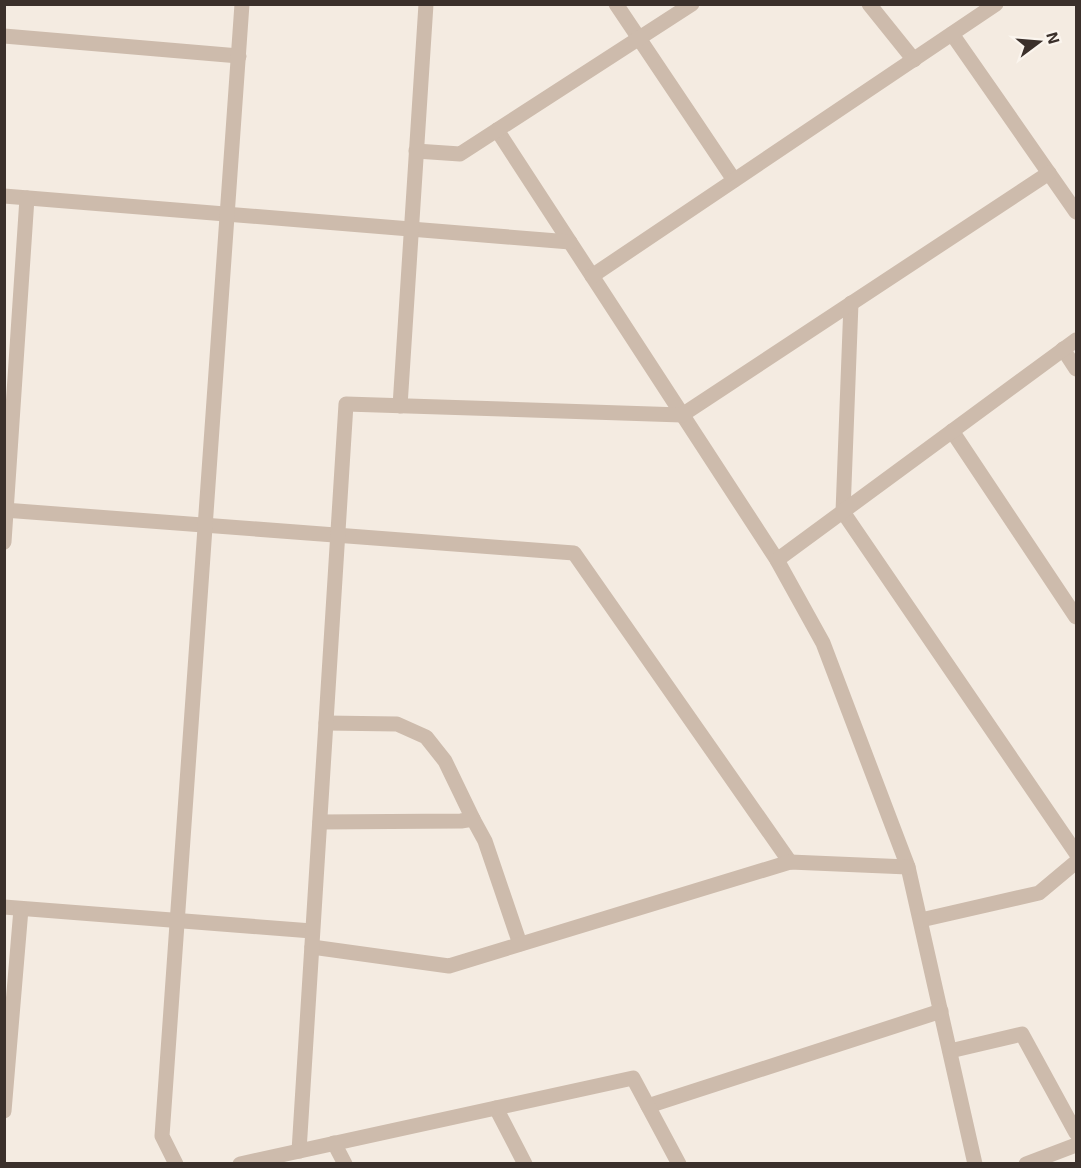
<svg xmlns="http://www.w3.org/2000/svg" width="1081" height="1168" font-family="'Exo 2',sans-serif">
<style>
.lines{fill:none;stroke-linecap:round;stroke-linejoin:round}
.minor{stroke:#cdbbac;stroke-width:15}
</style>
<rect width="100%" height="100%" fill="#f4ebe1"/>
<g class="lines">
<!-- minor -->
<g class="minor">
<path d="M616 4 734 180"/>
<path d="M869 4 914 60"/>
<path d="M952 34 1076 212"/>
<path d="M4 36 239 56"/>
<path d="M497 130 777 560 823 643 908 867 975 1164"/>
<path d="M416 151 460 154 692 4"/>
<path d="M4 196 570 242"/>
<path d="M592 276 996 4"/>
<path d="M851 303 843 512 1076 853"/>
<path d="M1063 349 1076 369"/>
<path d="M400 406 426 4"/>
<path d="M952 431 1076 617"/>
<path d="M4 510 574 553 790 862"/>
<path d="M4 542 27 198"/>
<path d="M777 560 1076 340"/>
<path d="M326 723 397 724 426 737 445 761 473 819"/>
<path d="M320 822 461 821 473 819 485 841 520 944"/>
<path d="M4 907 312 931"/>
<path d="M921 920 1039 893 1076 862"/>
<path d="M312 947 449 966 790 862 908 867"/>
<path d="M950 1051 1022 1034 1076 1133"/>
<path d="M648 1106 941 1011"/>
<path d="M496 1108 525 1164"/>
<path d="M4 1111 21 909"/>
<path d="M334 1143 345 1164"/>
<path d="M299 1151 346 404 682 415 1049 173"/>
<path d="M176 1164 162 1136 242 4"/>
<path d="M240 1164 633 1078 679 1164"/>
<path d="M1026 1164 1076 1145"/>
</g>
</g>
<!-- border -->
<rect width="1081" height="1168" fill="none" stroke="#3b302b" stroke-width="12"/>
<!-- north arrow -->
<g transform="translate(1039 42) rotate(74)" stroke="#fbf5ee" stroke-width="4.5" paint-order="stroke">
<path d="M0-4.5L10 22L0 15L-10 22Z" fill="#3b302b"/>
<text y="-9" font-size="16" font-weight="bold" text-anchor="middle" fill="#3b302b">N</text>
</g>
</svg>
